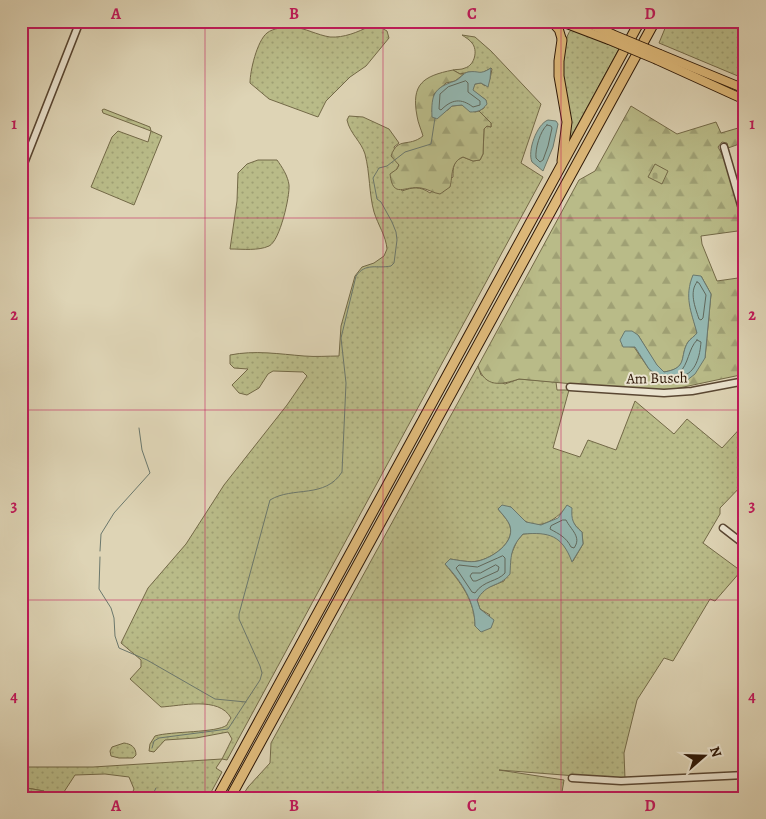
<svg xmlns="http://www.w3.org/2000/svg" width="766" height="819" font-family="Alegreya,serif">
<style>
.grass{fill:url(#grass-dots);stroke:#736947;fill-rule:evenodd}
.forest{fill:url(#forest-firs);stroke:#736947;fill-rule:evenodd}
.wetland{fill:url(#wetland-marsh);stroke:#736947}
.cemetery{fill:url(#cemetery-stones);stroke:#736947}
.water{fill:#94b8b2;stroke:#6b786d}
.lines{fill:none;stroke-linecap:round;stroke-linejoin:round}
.shore{stroke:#60685c;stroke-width:1}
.stream{stroke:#6b786d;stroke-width:1}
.minor-casing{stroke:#594632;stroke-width:9}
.major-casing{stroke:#2d1706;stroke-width:10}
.highway-casing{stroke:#2d1706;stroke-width:11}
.minor{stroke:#eae3cf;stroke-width:6}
.major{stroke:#dfba7a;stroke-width:8}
.highway{stroke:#dfba7a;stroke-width:9}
.major-bridge-casing{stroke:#2d1706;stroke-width:10;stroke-linecap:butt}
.major-bridge{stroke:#dfba7a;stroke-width:8}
.grid{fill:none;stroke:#c2185b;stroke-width:1;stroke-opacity:0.55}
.labels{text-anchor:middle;stroke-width:4;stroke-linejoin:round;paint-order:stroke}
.street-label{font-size:15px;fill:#2d1706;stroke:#eae3cf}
.neatline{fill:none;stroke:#c2185b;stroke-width:2}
.grid-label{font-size:16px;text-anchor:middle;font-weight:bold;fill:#c2185b}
</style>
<defs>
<pattern id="grass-dots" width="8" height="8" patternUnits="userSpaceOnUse" patternTransform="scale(1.25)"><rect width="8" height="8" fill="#b9bb88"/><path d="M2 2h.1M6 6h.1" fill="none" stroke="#9fa074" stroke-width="1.8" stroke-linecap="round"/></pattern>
<pattern id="forest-firs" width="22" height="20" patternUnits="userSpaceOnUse" patternTransform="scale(1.25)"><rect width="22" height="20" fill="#b9bb88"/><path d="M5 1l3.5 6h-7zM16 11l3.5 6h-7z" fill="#9fa074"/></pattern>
<pattern id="wetland-marsh" width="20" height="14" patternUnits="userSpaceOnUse" patternTransform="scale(1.25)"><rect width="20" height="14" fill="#b9bb88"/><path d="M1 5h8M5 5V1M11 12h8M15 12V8" fill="none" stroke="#9fa074"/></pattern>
<pattern id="cemetery-stones" width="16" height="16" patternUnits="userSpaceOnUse" patternTransform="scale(1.25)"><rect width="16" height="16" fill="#b9bb88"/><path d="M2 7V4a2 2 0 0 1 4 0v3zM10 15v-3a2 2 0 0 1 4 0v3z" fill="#9fa074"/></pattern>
</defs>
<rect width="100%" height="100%" fill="#ded4b5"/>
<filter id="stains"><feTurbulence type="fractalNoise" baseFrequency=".004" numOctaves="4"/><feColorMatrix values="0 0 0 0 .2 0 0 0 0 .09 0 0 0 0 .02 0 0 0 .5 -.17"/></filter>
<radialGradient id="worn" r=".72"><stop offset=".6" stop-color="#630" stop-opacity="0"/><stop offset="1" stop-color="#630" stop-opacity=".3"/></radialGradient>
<!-- grass -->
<g class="grass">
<path d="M668 21H745V79L659 43Z"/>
<path d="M370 26H378L387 31 389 38 366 66 350 77 326 101 318 117 269 99 250 83C250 71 257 41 267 33 273 28 285 27 293 27 305 28 317 35 330 37 344 38 358 32 370 26Z"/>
<path d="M572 29 619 49 566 146C565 123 555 43 572 29Z"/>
<path d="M462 35 475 37 491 51 541 104 521 163 543 177 227 760 222 759 216 768 222 772 208 798H130L134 789 129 777 105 774 75 775 60 798H51L44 791 21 787V767H93L222 759 232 739 228 732 196 738 165 740 154 752 149 751 150 744 155 736C171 731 217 733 227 725 227 724 230 719 231 718 219 696 181 706 161 707L130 679 141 667V660L121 643 148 588 186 544 224 485 287 405 307 376 303 372 273 371 268 374 259 388 247 395 239 393 232 385 248 369 234 368 230 364V355C255 350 279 354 304 356 316 357 328 356 339 356L341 326 355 276 362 267 374 263 384 256 387 249C386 236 378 225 374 212 369 194 370 173 365 154 361 141 350 134 347 120L349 116 363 117 389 129 399 143 394 147 399 165 397 169 402 191C413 187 420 186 430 193L453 177C453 167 453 161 463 157L473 161 480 160 483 154 484 129 487 126 491 127V123L479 111 484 108 486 100 472 90 475 84 481 83 485 86 490 79 492 69 491 68 482 73 469 72 460 74 453 70C457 69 461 70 465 68 475 65 478 50 472 43 470 40 465 37 462 35Z"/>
<path d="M118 131 148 142 151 131 162 136 134 205 91 187 112 137Z"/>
<path d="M258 160H277C282 167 288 176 289 185 290 196 280 241 269 246 258 251 243 249 230 249L237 201 238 173 247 164Z"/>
<path d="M478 366 481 375 505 384 519 379 556 382 557 390H569L553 448 580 457 588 440 616 450 635 401 674 434 687 419 722 448 745 423V482L720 508V514L703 543 741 571 715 601 710 599 673 661 664 658 637 700 624 753 625 779 602 778 499 770 564 780 561 798H435L377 791 369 798H241L248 787 270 763 271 743ZM567 506C570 517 573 525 582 532L583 544 573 561C570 556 567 548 564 544 554 531 536 533 523 534L517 541 510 557V565L504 581 482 590 477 600 480 609 490 615 475 626C475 601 461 583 445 564L450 559C458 560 470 563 478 561 492 558 515 543 510 526 508 520 502 514 498 509L511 507C515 511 520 518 525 521 541 531 558 518 567 506Z"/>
<path d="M124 743C131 744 136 747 136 755L133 758H119L111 756 110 751 112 747Z"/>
</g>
<!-- forest -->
<g class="forest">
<path d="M453 70 460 74H464L455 81 446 83 434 94 432 112 448 110 452 106 462 105 475 112 479 111 491 123V127L487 126 484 129 483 154 480 160 473 161 463 157C450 162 453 176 450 187L440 194C433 193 428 189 421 188 405 185 393 200 390 174L397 169 399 165 391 156C398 136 408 148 423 136 421 129 418 123 417 116 411 84 423 76 453 70Z"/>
<path d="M631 106 677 134 716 122 721 133 745 126V142L728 148 727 143 722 142 718 147 725 160 745 230 701 236 702 244 717 281 745 277V374L660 392 519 379C501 385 485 388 478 366L579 180 595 171ZM701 276 711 294 705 358 665 382 649 369 634 347 623 346 638 335 657 366 664 372C689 368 679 357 688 342 690 339 695 336 697 333L690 305Z"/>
<path d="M104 109 150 127 151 131 103 113 102 110Z"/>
<path d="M377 791 435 798H369Z"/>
</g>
<!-- wetland -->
<path class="wetland" d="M21 787 44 791 51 798C40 798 32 791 21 793Z"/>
<!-- cemetery -->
<path class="cemetery" d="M655 164 668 171 662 184 648 177Z"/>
<!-- water -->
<g class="water">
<path d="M491 68 490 79 488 87 481 83 475 84 473 90 486 100 487 104C482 111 477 112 470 112L462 105 452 106 437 119 432 117C431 94 434 88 455 81 460 79 463 73 468 72 480 70 478 76 491 68Z"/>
<path d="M548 120 556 121 558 124 553 147 543 171 532 162C527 151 537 124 548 120Z"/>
<path d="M693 275 701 276 711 294 705 358 695 374 686 381 666 382 649 369 635 347H623L620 340 625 331H632L638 335 657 365 664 372C689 368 679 356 688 342 690 339 695 336 697 333 691 311 684 297 693 275Z"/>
<path d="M502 505 511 507 526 522 541 525 558 518 567 505 572 508C571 519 573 525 582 532L583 544 572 562C562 535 549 532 523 534 510 548 511 557 510 574 499 588 487 582 477 600L480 609 494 620 491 628 481 632 475 626C475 602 462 582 445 564L450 559C458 560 470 563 478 561 492 558 515 543 510 526 508 520 502 514 498 509Z"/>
</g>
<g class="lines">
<!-- shore -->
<g class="shore">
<path d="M466 81 468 83V92L480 101V105L473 107C461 98 452 99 441 110L439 109 440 94 448 87Z"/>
<path d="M547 125 551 126 552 128 548 146 543 160 540 162 536 158C535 149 540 131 547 125Z"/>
<path d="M697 282 699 283 706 295 703 318 701 320 699 319C695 307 689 292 697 282Z"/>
<path d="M697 340 701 342C700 355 696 374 681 376L679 373C689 364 688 349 697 340Z"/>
<path d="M563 520H566C571 530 582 537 574 548L571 547C566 537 559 534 550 529L551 526Z"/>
<path d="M503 556 505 558V573C497 582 484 580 475 593L472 592 456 568 459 565 477 567Z"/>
<path d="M496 565 499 567 498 571 476 581H473L470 576 472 573H480Z"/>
</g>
<!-- stream -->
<g class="stream">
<path d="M100 551 101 534 114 513 150 473 142 450 139 428"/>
<path d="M100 557 99 589 111 608 114 618 115 636 119 648 147 660 215 699 246 702"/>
<path d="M152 748 154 741 159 738 228 729 260 680 262 673 260 666 239 619V614L270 500C293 486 325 499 342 472L346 383 341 338 356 276C366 262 377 269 391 266L394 263 397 240 396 232 392 222 381 202 377 199 373 178 379 168 387 166 405 152 431 144 435 118"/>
<path d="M274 794 280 792 385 795 402 798"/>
<path d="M151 798 156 788"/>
<path d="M263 798 268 796"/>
</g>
<defs>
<g id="minor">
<path d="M724 147 745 219"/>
<path d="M21 171 80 21"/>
<path d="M570 387 664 393 692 391 745 381"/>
<path d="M723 528 745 545"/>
<path d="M572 778 621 781 745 775"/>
</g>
<g id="major">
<path d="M551 21 559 30 562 40"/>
<path d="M559 21 609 40"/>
<path d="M583 21 612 34"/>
<path d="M660 54 745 89"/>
<path d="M657 60 745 100"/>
</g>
<g id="highway">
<path d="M562 161 567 122 559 76V61L562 40"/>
<path d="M217 798 640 21"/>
<path d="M230 798 655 21"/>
</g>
</defs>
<!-- minor casing -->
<use href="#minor" class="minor-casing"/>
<!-- major casing -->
<use href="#major" class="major-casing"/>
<!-- highway casing -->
<use href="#highway" class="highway-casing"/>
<!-- minor -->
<use href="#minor" class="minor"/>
<!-- major -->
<use href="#major" class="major"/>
<!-- highway -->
<use href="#highway" class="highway"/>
<defs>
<g id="major-bridge">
<path d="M612 34 660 54"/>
<path d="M609 40 657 60"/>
</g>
</defs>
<!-- major-bridge casing -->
<use href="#major-bridge" class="major-bridge-casing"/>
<!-- major-bridge -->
<use href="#major-bridge" class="major-bridge"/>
</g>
<!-- grid -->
<path class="grid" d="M205 21V798M383 21V798M561 21V798M21 218H745M21 410H745M21 600H745"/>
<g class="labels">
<!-- street labels -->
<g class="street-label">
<text transform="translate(657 378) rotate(-1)" y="5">Am Busch</text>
</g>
</g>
<!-- margin -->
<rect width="766" height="819" fill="none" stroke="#ded4b5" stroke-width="55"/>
<!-- north arrow -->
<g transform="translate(704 756) rotate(70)" stroke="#eae3cf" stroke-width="4" paint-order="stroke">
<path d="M0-4L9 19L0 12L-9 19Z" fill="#2d1706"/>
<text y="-8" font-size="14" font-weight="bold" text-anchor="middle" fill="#2d1706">N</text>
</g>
<rect x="28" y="28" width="710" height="764" class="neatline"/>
<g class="grid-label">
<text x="116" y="19">A</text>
<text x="294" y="19">B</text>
<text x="472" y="19">C</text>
<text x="650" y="19">D</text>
<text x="14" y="129">1</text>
<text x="752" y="129">1</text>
<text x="14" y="320">2</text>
<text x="752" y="320">2</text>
<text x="14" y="511">3</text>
<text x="752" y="511">3</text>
<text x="14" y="702">4</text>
<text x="752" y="702">4</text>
<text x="116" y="811">A</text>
<text x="294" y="811">B</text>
<text x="472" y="811">C</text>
<text x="650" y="811">D</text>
</g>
<rect width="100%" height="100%" filter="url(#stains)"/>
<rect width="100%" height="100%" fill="url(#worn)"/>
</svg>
